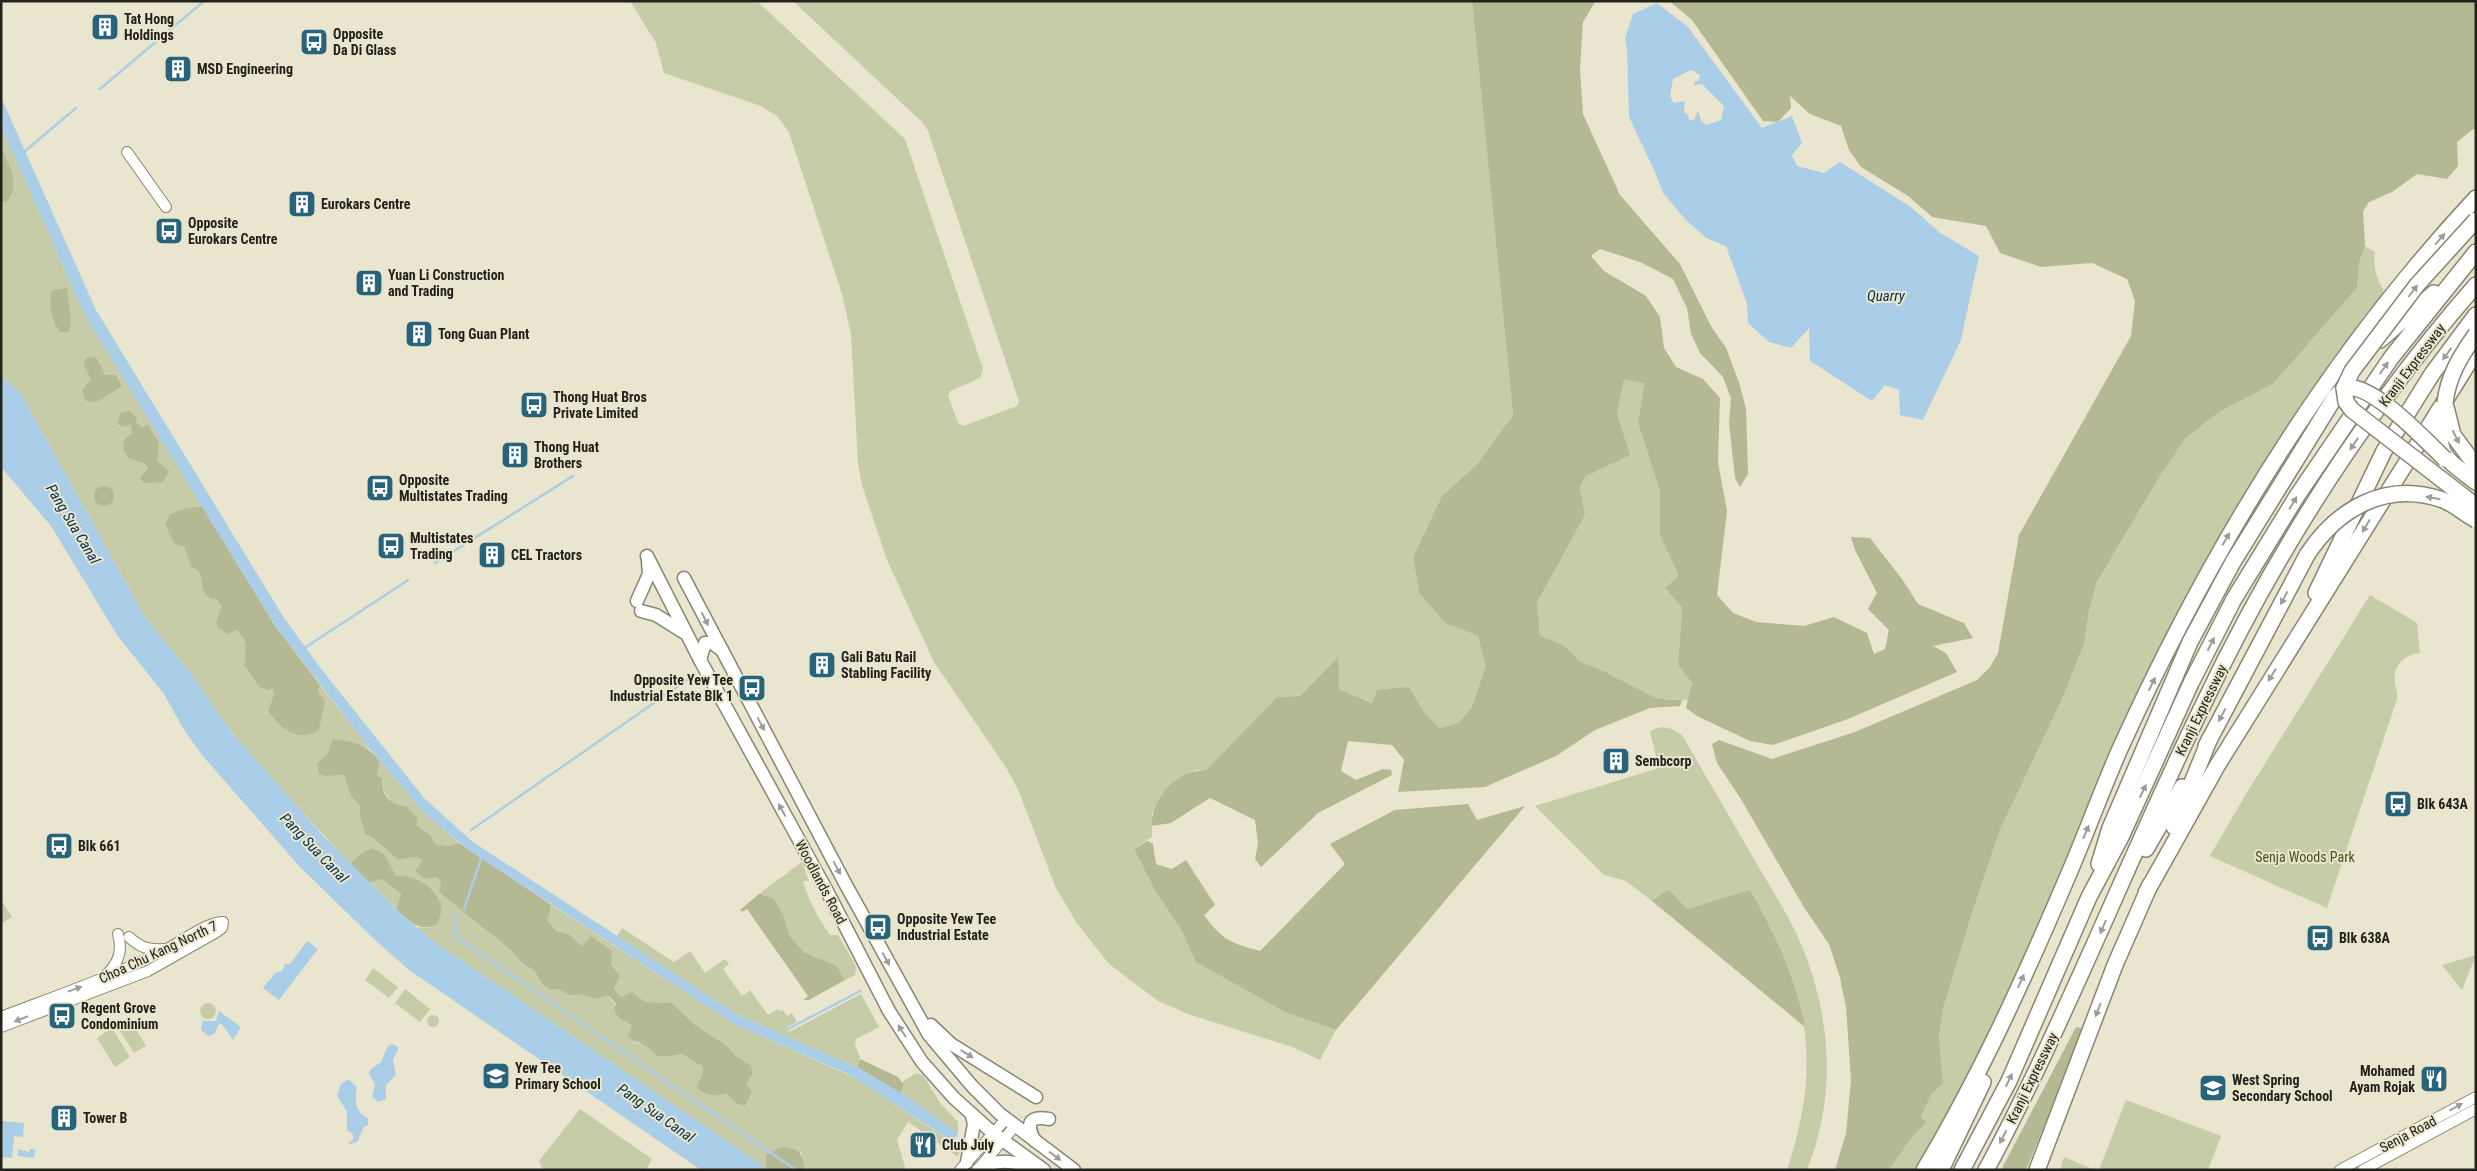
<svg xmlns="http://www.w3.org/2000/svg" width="2477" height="1171" font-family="'Roboto Condensed',sans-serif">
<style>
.green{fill:#c6cca8;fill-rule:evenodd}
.forest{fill:#b4b994}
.water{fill:#abcee8;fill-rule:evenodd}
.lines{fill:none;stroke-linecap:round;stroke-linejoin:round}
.stream{stroke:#abcee8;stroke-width:2.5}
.tertiary-casing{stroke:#898571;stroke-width:12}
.primary-casing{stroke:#898571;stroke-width:15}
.motorway-casing{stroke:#898571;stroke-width:18}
.tertiary{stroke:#fff;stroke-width:10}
.primary{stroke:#fff;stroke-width:12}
.motorway{stroke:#fff;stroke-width:15}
.motorway-bridge-casing{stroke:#898571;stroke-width:18;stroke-linecap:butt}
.motorway-bridge{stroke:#fff;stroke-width:15}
.oneway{fill:#9c9c98}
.labels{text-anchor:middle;stroke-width:4;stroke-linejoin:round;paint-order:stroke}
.poi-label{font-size:14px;font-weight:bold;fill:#23221a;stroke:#e9e5ce;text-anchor:start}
.street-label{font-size:14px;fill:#23221a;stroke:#e9e5ce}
.park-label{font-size:14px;fill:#4b5114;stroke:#e9e5ce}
.water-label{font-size:15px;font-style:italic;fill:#022f49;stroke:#e9e5ce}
</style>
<rect width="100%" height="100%" fill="#e9e5ce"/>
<!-- green -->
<g class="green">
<path d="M630 1H757L905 139 983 369 980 378 950 391 948 395 958 423 963 426 1017 406 1019 401 928 131 922 122 793 1H1472L1513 415 1478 463 1442 496 1413 557 1419 593 1445 623 1478 636 1487 666 1472 707 1458 723 1438 728 1424 712 1409 687 1373 703 1339 689 1337 658 1300 696 1277 697 1206 770H1195L1152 813V837L1134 849 1153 887 1183 933 1287 1013 1336 1030 1320 1060 1292 1047 1188 1014 1158 1001 1109 964 1076 922 1055 886 1018 789 1005 766 934 662 887 560 862 485 858 463 851 334 842 294 789 132 777 116 761 106 664 73 656 43Z"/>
<path d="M1 126 80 305 202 506 187 508 184 547 191 567 198 570C205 585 198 596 217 600L221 607 216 622 237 630 242 634 247 653 272 687 274 694 268 711H322L325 701 318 691 320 685 370 749 346 741 327 776 344 775 351 796 360 806V818L365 834 373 838 398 860 415 857 422 860 415 871 436 877 441 881 440 892 511 950 523 964 534 970 543 985 550 989H559L570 996 579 994 595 999 608 996 632 1025 635 1042 671 1056 682 1054 703 1067V1072L696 1088C706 1094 714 1099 726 1093L736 1103 746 1084 750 1065 735 1055 727 1046 695 1025 672 1003 645 1002 621 997 582 946 569 934 556 931 547 920 550 914V904L734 1024 855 1078 959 1147 960 1150 958 1157 908 1122 897 1140 906 1170H805L801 1152 767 1155 766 1168 433 941 417 927 429 928 389 865 384 854H360L350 864 250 755 215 710 194 678 145 617 21 394 1 376V201L6 202 8 162 1 146ZM95 357 105 375 83 390 91 379ZM136 422 156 452 157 460 169 471 145 472 148 468 145 464 128 458 124 440 132 432 130 425Z"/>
<path d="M2365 246 2375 252C2373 268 2376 277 2384 291L2275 445 2199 575 2142 684 2040 924 1969 1077 1918 1170H1889L1912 1137 1927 1122 1921 1119 1931 1095 1943 1083 1939 1036 1943 1009 1972 913 2000 830 2063 697 2084 644 2089 611 2097 582 2160 476 2185 439 2219 412 2273 384 2357 288 2359 263Z"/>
<path d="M1624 380 1644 383 1638 423 1660 491V536L1679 576 1682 607 1678 665 1692 683 1688 700 1659 699 1648 694 1604 671 1578 661 1565 646 1540 637 1537 603 1585 515 1580 487 1586 476 1629 455 1617 414Z"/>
<path d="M2370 595 2417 623 2420 653C2404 654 2392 667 2395 683 2396 689 2398 693 2397 699L2327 908 2210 856 2246 794Z"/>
<path d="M1661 727 1672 729 1682 735C1706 776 1730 818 1754 859 1768 884 1785 909 1797 935 1831 1010 1838 1092 1807 1170H1787C1824 1057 1807 991 1750 891L1687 909 1669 889 1652 901 1626 881 1604 875 1535 806 1659 768 1650 731Z"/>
<path d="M380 761 425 814 459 843 449 846 436 844C422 821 382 809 382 778L377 776Z"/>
<path d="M802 862 809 881H803C808 900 819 919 830 935H838L856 966 855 975 845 980 837 966 804 952 790 936 784 917 759 894Z"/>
<path d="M382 879 401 894 396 909 370 883Z"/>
<path d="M1 900 12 917 1 923Z"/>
<path d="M622 928 674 962 690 951 705 973 725 959 729 964 723 969 742 996 750 990 768 1015 778 1009 780 1012 783 1010 787 1016 792 1013 797 1022 786 1028 789 1032 861 994 879 1027 856 1039 855 1045 860 1057 857 1067 738 1015 617 936Z"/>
<path d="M2476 955 2462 990 2442 965Z"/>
<path d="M373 968 398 987 389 998 365 980Z"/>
<path d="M405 989 430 1009 420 1022 395 1003Z"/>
<circle cx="208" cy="1011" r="8"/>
<circle cx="433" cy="1021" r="6"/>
<path d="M130 1020 146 1046 134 1053 118 1028Z"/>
<path d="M112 1028 130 1057 115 1067 97 1038Z"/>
<path d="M916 1073 923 1075 941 1104 958 1122V1133L900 1093 904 1085 902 1082Z"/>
<path d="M2126 1100 2221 1136 2208 1170H2099Z"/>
<path d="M580 1109 652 1159 646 1170H543L539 1161Z"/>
<path d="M2064 1157 2095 1170H2060Z"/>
</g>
<!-- forest -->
<g class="forest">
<path d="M1472 1H1598L1595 2 1583 22 1580 70 1583 114 1620 195 1680 264 1711 326 1726 348 1739 382 1746 409 1748 474 1740 487 1735 478 1729 423 1731 398 1723 377 1700 353 1691 334 1687 308 1673 279 1640 262 1600 249 1591 256 1604 271 1646 296 1660 317 1664 348 1676 367 1703 379 1720 398 1718 462 1727 511 1717 595 1733 613 1756 622 1804 626 1834 617 1867 633 1874 654 1885 649 1889 630 1868 609 1877 593 1855 550 1851 537 1870 538 1902 579 1918 604 1964 623 1973 638 1933 646 1946 653 1957 672 1848 719 1773 745 1750 741 1697 716 1686 708 1692 683 1678 665 1682 607 1665 588 1679 576 1660 536V491L1638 423 1644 383 1624 380 1617 414 1630 455 1586 476 1580 487 1585 515 1537 603 1540 636 1565 646 1579 661 1604 671 1648 694 1659 699 1682 700 1680 706 1650 708 1595 730 1556 756 1485 787 1398 792 1404 760 1392 745 1348 741 1341 771 1356 780 1383 769 1391 770 1392 775 1318 813 1261 867 1255 859 1258 843 1255 820 1210 798 1171 823 1151 826C1154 796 1175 771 1206 770L1277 697 1300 696 1338 657 1339 689 1372 703 1377 690 1409 687 1424 712 1439 728 1458 723 1472 707 1486 666 1478 636 1445 623 1419 593 1413 557 1442 496 1478 463 1513 415Z"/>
<path d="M1669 1H2476V127L2457 142 2458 166 2447 179 2417 174 2392 192 2369 202 2363 211 2365 246 2359 263 2357 288 2273 384 2219 412 2185 439 2160 476 2097 582 2089 611 2084 644 2063 697 2000 830 1972 913 1943 1009 1939 1036 1943 1083 1931 1095 1921 1118 1927 1122 1912 1137 1889 1170H1835L1846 1133 1851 1080 1846 1007 1840 978 1829 944 1805 909 1739 796 1717 763 1712 744 1719 740 1772 759 1855 732 1977 680 1990 667 1998 653 2019 535 2131 336 2135 301 2127 279 2092 263 2041 267 2000 253 1986 226 1932 217 1908 196 1861 167 1849 150 1841 126 1810 114 1790 96 1791 108 1778 122 1763 121 1692 20Z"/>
<path d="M1 146C8 163 22 187 6 202L1 201Z"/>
<path d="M67 288 71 322 69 332H60C52 323 48 301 52 290Z"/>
<path d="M96 357 105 375H116L122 386 96 402 86 401 83 395V389L91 379 84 365 86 358Z"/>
<path d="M130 411 137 418 136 422 141 427 148 425 159 443 157 460 169 471 163 482 144 483 140 478 148 468 145 464 128 458 123 448 124 440 132 432 130 425 121 427 117 423 121 413Z"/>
<circle cx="104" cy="496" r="10"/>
<path d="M202 506 274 624 320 685 318 691 325 701 319 730C296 743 281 728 268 711L274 694 272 688 268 690 260 688 244 665C247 653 247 639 237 630L228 634 218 628 216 622 221 606 217 600C198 596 205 585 198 570L191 567 184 547 174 543 165 524 170 514 187 508Z"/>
<path d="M333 739C354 741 367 745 380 761L377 776 382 778C382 794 388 805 406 806L417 818V825L430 835 436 844 449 846 459 843 550 904V914L547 920 556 931 569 934 582 946 591 936 612 951 611 965 620 976 614 988 621 997 632 992 645 1002 672 1003 695 1025 727 1046 735 1055 750 1065 753 1073 746 1084 752 1091 745 1106 736 1103 726 1093C714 1099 706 1094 696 1088L703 1072V1067L682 1054 671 1056H657C649 1044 638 1045 628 1036L632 1025 619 1018 614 1010 616 1004 609 996 595 999 579 994 570 996 559 989H550L543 985 534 970 523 964 511 950 439 892 441 881 436 877 425 879 415 871 422 860 415 857 398 860 373 838 365 834 360 818V806L351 796 344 775 327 776 319 774 317 764 328 753Z"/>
<path d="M1468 804 1477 820 1525 806 1336 1030 1287 1013 1196 962 1183 933 1153 887 1134 849 1148 841 1153 844 1156 864 1172 869 1186 860 1215 905 1204 915C1222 940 1231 943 1260 951L1345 864 1330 844 1395 810Z"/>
<path d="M373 848 384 854 396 876C414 873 444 891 441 913 440 916 438 921 437 924 419 933 409 921 396 909L401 894 382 879 369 883 350 864 360 854Z"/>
<path d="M1669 889 1687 909 1750 890C1776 936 1795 976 1805 1027L1652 901Z"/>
<path d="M759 894 774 899 784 917 790 936 804 952 837 966 845 980 809 1000H803L808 996 747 909 742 912 740 910Z"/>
<path d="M2076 1027 2084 1029 2026 1170H2001Z"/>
<path d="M860 1059 898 1077 904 1085 900 1093 857 1067Z"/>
<path d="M781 1147C801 1149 801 1150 805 1170H769L766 1168V1155Z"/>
</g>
<!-- water -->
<g class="water">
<path d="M1657 3 1688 27 1762 128 1792 116 1802 143 1792 155 1797 166 1824 173 1840 162 1911 207 1939 232 1979 256 1961 340 1923 420 1900 415 1899 390 1885 385 1872 401 1810 361 1809 328 1791 348 1769 342 1748 323 1747 304 1726 246 1706 238 1685 219 1663 193 1655 172 1629 117 1627 49 1625 39 1633 14ZM1691 70 1700 75 1699 81H1695L1694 85 1702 84 1724 106 1721 120 1706 125 1701 120 1698 111 1694 120H1689L1688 115 1684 112 1685 101 1674 103 1670 96 1673 79Z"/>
<path d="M1 97 96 310 284 618 322 670 425 799 473 842 738 1015 861 1069 906 1096 958 1133 953 1142 850 1075 734 1024 467 849 425 814 370 749 274 624 93 329 80 305 1 126Z"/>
<path d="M1 376 21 394 145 617 194 678 232 733 325 838 396 909 433 941 769 1170H701L409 970 374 939 300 867 202 755 184 730 164 694 117 635 51 526 1 467Z"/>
<path d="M307 941 318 949 279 1000 263 988C265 984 272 978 275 973L282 971 285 964H290Z"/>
<path d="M219 1011 241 1027 233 1040 222 1024 218 1025C216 1031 216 1035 208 1036L201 1030 202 1021H216Z"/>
<path d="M392 1044 397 1046 398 1050 393 1060 396 1075 386 1085V1099L378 1102 372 1097 375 1085 369 1073 371 1069 381 1062 388 1046Z"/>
<path d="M348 1079 357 1087C355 1101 354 1111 368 1118V1125L363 1128 358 1141 351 1144 348 1143 353 1140V1134L347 1130V1112L337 1096 341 1084Z"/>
<path d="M1 1121 24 1123 23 1137 14 1136 12 1158 1 1157Z"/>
<path d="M18 1149 29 1152 30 1149H35L34 1158 18 1156Z"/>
</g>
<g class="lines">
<!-- stream -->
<g class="stream">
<path d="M100 89 204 1"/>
<path d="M24 152 76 108"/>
<path d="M435 563 573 476"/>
<path d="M303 649 408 580"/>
<path d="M471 830 687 680"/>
<path d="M464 909 482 856"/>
<path d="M459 915 455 918 456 937 796 1170"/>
<path d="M788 1029 860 991"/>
</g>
<defs>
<g id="tertiary">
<path d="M127 152 166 207"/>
<path d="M129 937C141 948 148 950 164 949"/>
<path d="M105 976C118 964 123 952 118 934"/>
<path d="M1 1017C56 996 112 977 165 950 180 943 208 921 223 922L222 928 215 933 148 971 1 1027"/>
<path d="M978 1169 1015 1126"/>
<path d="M960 1170 1006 1119"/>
<path d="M2340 1170 2476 1097"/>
<path d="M2363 1170 2476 1109"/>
</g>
<g id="primary">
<path d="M647 556 700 660 827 891 889 1011 922 1062 954 1098 993 1133 1044 1170"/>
<path d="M684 578 846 885 929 1035 972 1086 1000 1114 1074 1170"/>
<path d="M637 601 649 574 648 561"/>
<path d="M641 611 656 615 683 632"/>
<path d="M700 660 705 643H712L722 650"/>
<path d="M931 1025 951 1044 1036 1097"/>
<path d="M1035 1141C1026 1125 1028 1115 1049 1119"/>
<path d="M967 1162 974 1124 972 1116"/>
<path d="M978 1170C998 1157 1014 1162 1036 1168"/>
</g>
<g id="motorway">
<path d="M2380 340 2434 293"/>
<path d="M2444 407C2436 454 2439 454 2476 482"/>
<path d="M2446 407 2453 435 2476 466"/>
<path d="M2316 593 2384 451 2432 374 2476 315"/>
<path d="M2206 746 2307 555"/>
<path d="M2174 827 2210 738"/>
<path d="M2146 849 2182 787"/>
<path d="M2099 864 2110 828 2190 642 2233 562 2335 397 2344 388"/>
<path d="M2146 893 2217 766 2476 351"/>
<path d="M1924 1170C1981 1075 2027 972 2070 871 2087 831 2102 790 2119 751 2210 550 2325 360 2476 198"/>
<path d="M1941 1170 1983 1082"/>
<path d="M1962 1170 2009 1081 2089 897 2121 837 2191 683 2234 599 2297 496 2391 358 2476 252"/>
<path d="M1986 1170C2005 1136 2022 1100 2039 1065 2096 945 2146 822 2204 703 2275 553 2367 410 2476 285"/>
<path d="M2037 1170 2115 965 2150 885"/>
</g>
</defs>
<!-- tertiary casing -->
<use href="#tertiary" class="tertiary-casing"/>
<!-- primary casing -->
<use href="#primary" class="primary-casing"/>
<!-- motorway casing -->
<use href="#motorway" class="motorway-casing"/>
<!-- tertiary -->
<use href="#tertiary" class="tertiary"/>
<!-- primary -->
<use href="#primary" class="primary"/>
<!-- motorway -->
<use href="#motorway" class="motorway"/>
<defs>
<g id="motorway-bridge">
<path d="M2476 220 2417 285 2352 371 2344 388 2346 402 2352 410 2476 506"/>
<path d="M2344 388C2371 381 2425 440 2445 459"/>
<path d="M2445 403C2448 376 2460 357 2476 334"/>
<path d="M2307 555C2337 509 2386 480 2443 500 2454 504 2465 514 2476 520"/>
</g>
</defs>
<!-- motorway-bridge casing -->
<use href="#motorway-bridge" class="motorway-bridge-casing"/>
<!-- motorway-bridge -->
<use href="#motorway-bridge" class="motorway-bridge"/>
</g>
<!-- one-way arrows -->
<defs><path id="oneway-solid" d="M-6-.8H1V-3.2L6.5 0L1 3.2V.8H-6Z" transform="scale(1.25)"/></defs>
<g class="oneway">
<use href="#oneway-solid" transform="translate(2440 239) rotate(-49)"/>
<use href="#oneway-solid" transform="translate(2413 291) rotate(-53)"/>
<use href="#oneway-solid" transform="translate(2447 354) rotate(126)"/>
<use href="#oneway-solid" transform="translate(2384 368) rotate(-55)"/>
<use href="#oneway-solid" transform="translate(2456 437) rotate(64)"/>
<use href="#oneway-solid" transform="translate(2354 444) rotate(124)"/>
<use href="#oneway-solid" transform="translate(2433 498) rotate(-170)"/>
<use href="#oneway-solid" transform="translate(2293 503) rotate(-59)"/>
<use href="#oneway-solid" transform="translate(2366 526) rotate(121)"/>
<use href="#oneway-solid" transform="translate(2226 539) rotate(-60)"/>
<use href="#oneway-solid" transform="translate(2284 598) rotate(118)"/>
<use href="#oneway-solid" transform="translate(705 619) rotate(63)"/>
<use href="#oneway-solid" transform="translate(2211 644) rotate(-63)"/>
<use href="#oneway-solid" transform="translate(2272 675) rotate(122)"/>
<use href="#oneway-solid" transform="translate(2152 684) rotate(-64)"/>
<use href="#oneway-solid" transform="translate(2222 715) rotate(118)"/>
<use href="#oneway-solid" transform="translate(761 724) rotate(62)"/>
<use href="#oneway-solid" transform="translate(2143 791) rotate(-65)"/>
<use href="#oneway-solid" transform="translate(782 810) rotate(-119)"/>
<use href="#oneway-solid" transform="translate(2086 832) rotate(-67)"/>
<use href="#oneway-solid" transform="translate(837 868) rotate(62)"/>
<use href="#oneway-solid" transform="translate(2103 927) rotate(114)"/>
<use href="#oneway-solid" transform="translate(886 959) rotate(61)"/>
<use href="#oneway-solid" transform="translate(2021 981) rotate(-66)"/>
<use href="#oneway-solid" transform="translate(75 989) rotate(-20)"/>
<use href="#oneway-solid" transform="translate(2098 1010) rotate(111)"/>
<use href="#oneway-solid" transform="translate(21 1019) rotate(158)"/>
<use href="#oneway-solid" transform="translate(902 1031) rotate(-123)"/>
<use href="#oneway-solid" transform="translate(967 1054) rotate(32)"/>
<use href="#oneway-solid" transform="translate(2009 1080) rotate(-65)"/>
<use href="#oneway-solid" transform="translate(2456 1107) rotate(-29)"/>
<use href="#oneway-solid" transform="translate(2003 1137) rotate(117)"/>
<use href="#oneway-solid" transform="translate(1055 1156) rotate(36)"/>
</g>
<!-- icons -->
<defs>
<symbol id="building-square" viewBox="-11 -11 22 22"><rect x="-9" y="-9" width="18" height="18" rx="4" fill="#27637a" stroke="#e9e5ce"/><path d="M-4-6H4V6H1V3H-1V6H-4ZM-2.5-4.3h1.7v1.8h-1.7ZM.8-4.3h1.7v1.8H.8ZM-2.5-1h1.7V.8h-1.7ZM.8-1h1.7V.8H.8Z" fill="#fff"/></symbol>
<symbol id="bus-square" viewBox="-11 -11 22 22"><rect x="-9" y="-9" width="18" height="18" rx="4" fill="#27637a" stroke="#e9e5ce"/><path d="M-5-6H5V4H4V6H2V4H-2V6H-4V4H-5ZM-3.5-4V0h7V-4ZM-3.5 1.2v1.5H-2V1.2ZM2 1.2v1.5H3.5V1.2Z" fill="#fff"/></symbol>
<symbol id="school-square" viewBox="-11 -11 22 22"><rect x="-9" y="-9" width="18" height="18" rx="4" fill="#27637a" stroke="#e9e5ce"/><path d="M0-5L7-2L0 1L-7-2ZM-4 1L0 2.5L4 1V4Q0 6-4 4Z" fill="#fff"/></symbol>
<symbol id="restaurant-square" viewBox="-11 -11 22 22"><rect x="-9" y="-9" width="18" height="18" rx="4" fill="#27637a" stroke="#e9e5ce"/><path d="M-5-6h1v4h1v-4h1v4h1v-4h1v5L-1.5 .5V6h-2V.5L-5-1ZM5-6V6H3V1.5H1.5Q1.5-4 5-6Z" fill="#fff"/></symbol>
</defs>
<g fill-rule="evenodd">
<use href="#building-square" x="89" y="11" width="32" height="32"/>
<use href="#bus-square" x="298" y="26" width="32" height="32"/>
<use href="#building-square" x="162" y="53" width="32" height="32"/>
<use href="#building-square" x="286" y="188" width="32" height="32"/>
<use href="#bus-square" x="153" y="215" width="32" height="32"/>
<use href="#building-square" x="353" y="267" width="32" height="32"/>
<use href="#building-square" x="403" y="318" width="32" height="32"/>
<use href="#bus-square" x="518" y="389" width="32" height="32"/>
<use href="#building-square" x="499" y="439" width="32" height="32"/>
<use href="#bus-square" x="364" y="472" width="32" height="32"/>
<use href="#bus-square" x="375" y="530" width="32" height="32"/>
<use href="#building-square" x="476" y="539" width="32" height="32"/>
<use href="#building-square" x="806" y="649" width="32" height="32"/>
<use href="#bus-square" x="736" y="672" width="32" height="32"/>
<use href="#building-square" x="1600" y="745" width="32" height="32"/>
<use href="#bus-square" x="2382" y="788" width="32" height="32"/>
<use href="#bus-square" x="43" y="830" width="32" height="32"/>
<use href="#bus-square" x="862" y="911" width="32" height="32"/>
<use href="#bus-square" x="2304" y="922" width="32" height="32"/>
<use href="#bus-square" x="46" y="1000" width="32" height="32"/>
<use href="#school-square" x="480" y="1060" width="32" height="32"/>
<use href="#restaurant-square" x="2418" y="1063" width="32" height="32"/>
<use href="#school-square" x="2197" y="1072" width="32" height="32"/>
<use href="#building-square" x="48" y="1102" width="32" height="32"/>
<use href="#restaurant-square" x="907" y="1129" width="32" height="32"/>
</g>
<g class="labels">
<!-- poi labels -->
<g class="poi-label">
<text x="124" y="24">Tat Hong<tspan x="124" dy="16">Holdings</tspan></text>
<text x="333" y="39">Opposite<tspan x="333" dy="16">Da Di Glass</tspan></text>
<text x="197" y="74">MSD Engineering</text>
<text x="321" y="209">Eurokars Centre</text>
<text x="188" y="228">Opposite<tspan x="188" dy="16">Eurokars Centre</tspan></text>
<text x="388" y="280">Yuan Li Construction<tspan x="388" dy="16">and Trading</tspan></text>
<text x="438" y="339">Tong Guan Plant</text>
<text x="553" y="402">Thong Huat Bros<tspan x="553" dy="16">Private Limited</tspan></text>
<text x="534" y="452">Thong Huat<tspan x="534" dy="16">Brothers</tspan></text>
<text x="399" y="485">Opposite<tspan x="399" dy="16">Multistates Trading</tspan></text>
<text x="410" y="543">Multistates<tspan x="410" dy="16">Trading</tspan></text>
<text x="511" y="560">CEL Tractors</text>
<text x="841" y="662">Gali Batu Rail<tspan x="841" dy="16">Stabling Facility</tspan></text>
<text x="733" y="685" text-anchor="end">Opposite Yew Tee<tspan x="733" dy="16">Industrial Estate Blk 1</tspan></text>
<text x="1635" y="766">Sembcorp</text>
<text x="2417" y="809">Blk 643A</text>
<text x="78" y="851">Blk 661</text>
<text x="897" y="924">Opposite Yew Tee<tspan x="897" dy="16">Industrial Estate</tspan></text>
<text x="2339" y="943">Blk 638A</text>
<text x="81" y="1013">Regent Grove<tspan x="81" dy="16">Condominium</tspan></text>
<text x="515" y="1073">Yew Tee<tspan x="515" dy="16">Primary School</tspan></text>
<text x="2415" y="1076" text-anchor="end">Mohamed<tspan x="2415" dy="16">Ayam Rojak</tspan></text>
<text x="2232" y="1085">West Spring<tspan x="2232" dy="16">Secondary School</tspan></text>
<text x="83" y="1123">Tower B</text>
<text x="942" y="1150">Club July</text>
</g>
<!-- street labels -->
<g class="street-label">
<text transform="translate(2412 365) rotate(-53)" y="5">Kranji Expressway</text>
<text transform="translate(2201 710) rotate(-64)" y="5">Kranji Expressway</text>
<text transform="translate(821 882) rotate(62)" y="5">Woodlands Road</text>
<text transform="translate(158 952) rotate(-25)" y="5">Choa Chu Kang North 7</text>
<text transform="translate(2032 1078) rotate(-64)" y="5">Kranji Expressway</text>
<text transform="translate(2408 1134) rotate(-28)" y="5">Senja Road</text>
</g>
<!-- park labels -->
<g class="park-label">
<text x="2305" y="862">Senja Woods Park</text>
</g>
<!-- water labels -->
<g class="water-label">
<text x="1886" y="301">Quarry</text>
<text transform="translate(73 524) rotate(59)" y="5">Pang Sua Canal</text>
<text transform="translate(314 848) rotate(46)" y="5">Pang Sua Canal</text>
<text transform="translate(656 1113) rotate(35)" y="5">Pang Sua Canal</text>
</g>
</g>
<!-- border -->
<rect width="2477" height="1171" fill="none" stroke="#23221a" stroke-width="5"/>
</svg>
